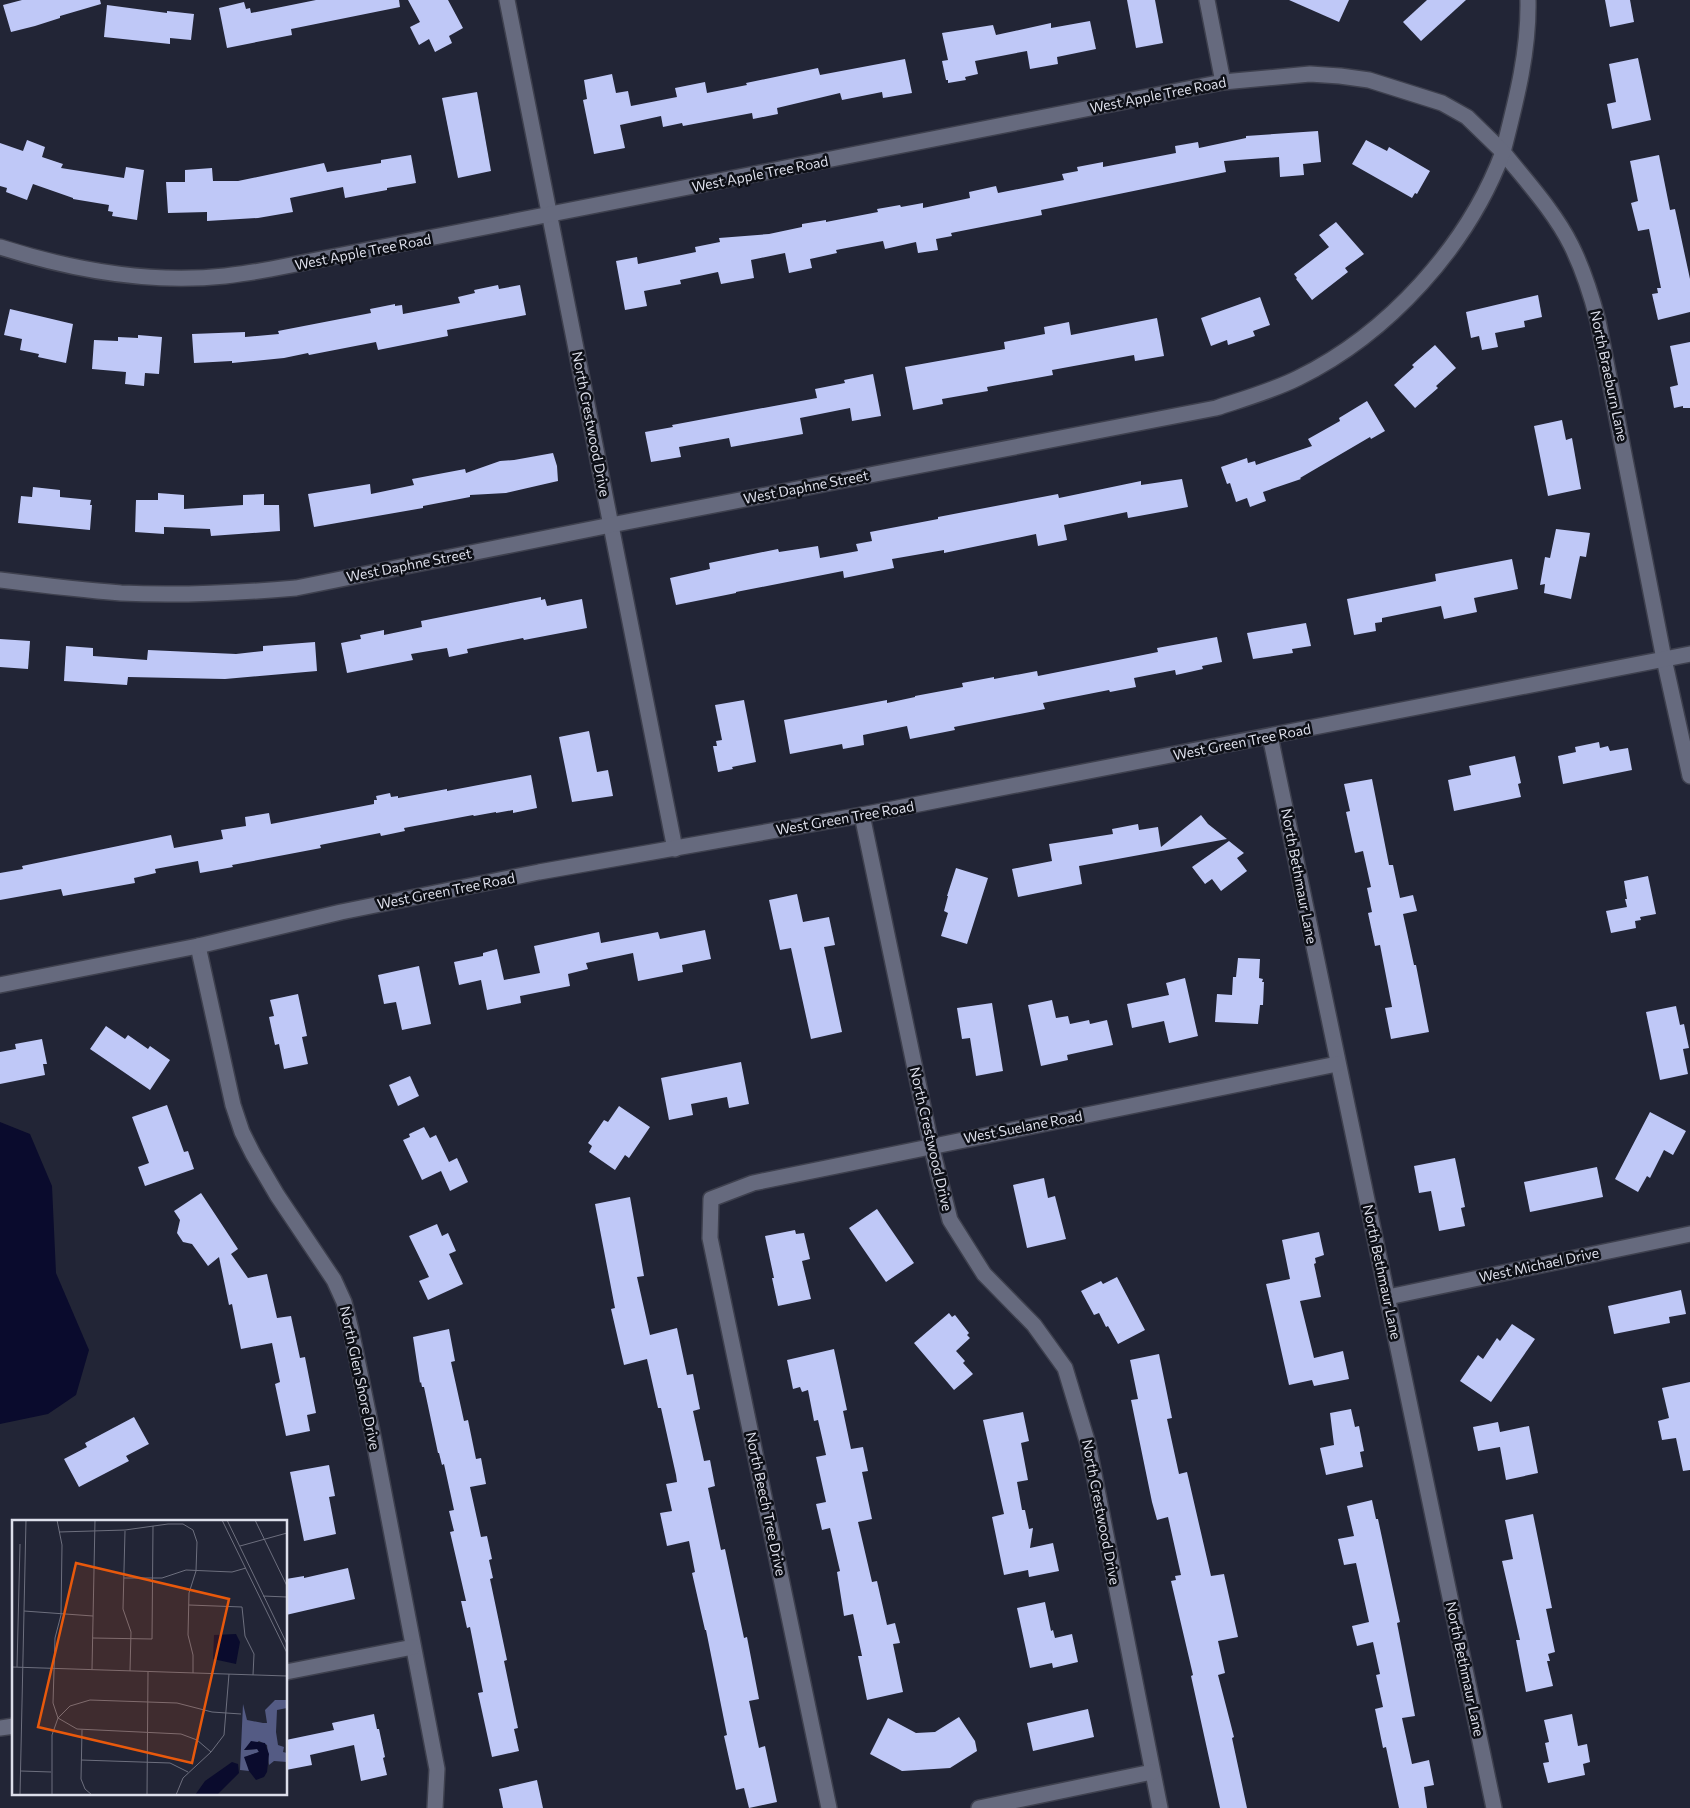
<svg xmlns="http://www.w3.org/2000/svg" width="1690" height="1808" font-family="Commissioner,sans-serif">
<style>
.water{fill:#0a0b2d}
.building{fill:#bfc8f7}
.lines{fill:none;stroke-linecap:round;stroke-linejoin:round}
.minor-casing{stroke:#3e404e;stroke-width:18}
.minor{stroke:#666a7e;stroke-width:15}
.labels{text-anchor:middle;stroke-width:5;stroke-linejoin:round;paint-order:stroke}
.street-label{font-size:14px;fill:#dddfeb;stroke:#0d0f16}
.inset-road{fill:none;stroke:#6d6f7e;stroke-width:1}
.view{fill:#e8590c;fill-opacity:0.15;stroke:#e8590c;stroke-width:2.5}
.inset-edge{fill:none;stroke:#dddfeb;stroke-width:2.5}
</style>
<rect width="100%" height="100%" fill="#222536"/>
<!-- water -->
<path class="water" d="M0 1122 30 1134 52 1186 56 1273 89 1350 76 1395 48 1414 0 1424Z"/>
<!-- building -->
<g class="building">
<path d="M22 0H100L101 4 60 16V18L35 26 11 32 3 5Z"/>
<path d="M316 0H399L400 7 291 29 292 35 227 48 219 8 244 2 246 9 250 8 251 13Z"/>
<path d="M408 0H448L463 28 449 36 452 43 435 52 429 39 419 45 410 27 420 22Z"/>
<path d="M1127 0H1155L1163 43 1136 48Z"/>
<path d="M1289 0H1349L1339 22Z"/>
<path d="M1427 0H1466L1421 41 1403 22Z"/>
<path d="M1605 0H1630L1634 22 1610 27Z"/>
<path d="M107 5 167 13V11L194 14 191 40 170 38V44L104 37Z"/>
<path d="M1090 21 1096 49 1057 57 1058 64 1030 69 1027 51 975 61 978 74 965 77 966 80 948 83V80H946L942 61 948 60 942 33 993 25 996 35 1051 23V28Z"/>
<path d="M1638 58 1651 120 1612 129 1607 104 1616 102 1609 64Z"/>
<path d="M905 59 912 93 883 98 882 92 842 100 840 93 777 108 778 114 753 119 752 113 683 126 682 123 663 127 661 116 620 125 625 148 594 154 583 100 587 99 584 80 612 74 616 93 628 91 631 106 677 97 675 88 705 82 707 93 747 85 746 83 818 68 820 75Z"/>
<path d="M477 92 491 171 458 178 442 98Z"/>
<path d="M1318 131 1321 162 1303 164 1304 175 1280 177 1279 157 1224 161 1226 172 1041 210 1042 215 951 233 952 236 936 239 938 250 918 253 916 242 885 249 883 241 836 250 837 253 810 259 812 268 789 273 785 253 751 260 754 278 721 284 718 272 680 280 681 284 644 291 647 306 625 310 616 261 637 257 638 264 696 252 695 247 720 242 719 238 769 234 802 227V224L826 220V222L878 212 877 209 900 205 901 207 923 203V208L970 198 969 192 996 186 998 193 1064 180 1062 174 1078 171 1077 167 1103 162V167L1176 153 1175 146 1198 142 1199 148 1246 138V136Z"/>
<path d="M27 140 45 147 42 157 63 164 61 168 124 178 126 167 144 170 137 220 112 216 113 212 108 211 109 205 73 199V198L33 184 27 200 6 192 7 188 0 186V143L23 151Z"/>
<path d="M1366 140 1387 151 1389 147 1430 171 1417 194 1415 193 1412 198 1352 164Z"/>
<path d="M411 155 416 183 387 188V190L345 198 343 187 290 198 293 212 258 218 207 221V212L168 213 166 182H185V170L212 168 213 181H238L324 163 327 172 381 163V160Z"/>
<path d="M1659 155 1670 210 1675 209 1690 279V312L1658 320 1652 294 1658 293 1657 288H1661L1649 229 1638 231 1631 203 1638 201 1630 161Z"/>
<path d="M1336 222 1364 254 1345 268 1348 272 1312 300 1296 279 1297 278 1294 274 1329 247 1319 235Z"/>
<path d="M498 285 499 289 520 285 526 315 447 330 448 336 378 350 376 342 309 355 308 353 284 358 232 363V361L194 363 192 334 245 332V337L279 334 278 331 371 313 370 309 395 304V306L402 305 403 314 460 303 458 297 475 293 474 290Z"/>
<path d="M1538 295 1542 317 1524 321 1525 327 1495 333 1498 347 1482 350 1479 336 1471 338 1466 312Z"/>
<path d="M1260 297 1270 325 1253 331 1255 336 1228 345 1227 340 1211 346 1201 318Z"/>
<path d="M10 309 73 324 66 363 38 357 39 354 20 350 22 339 4 335Z"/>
<path d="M1157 318 1164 356 1135 361 1134 355 1052 370 1053 375 987 387 988 391 942 399 943 404 913 410 905 367 1005 349 1004 342 1045 334 1044 327 1069 322 1071 335Z"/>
<path d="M138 335 162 337 159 374 145 373 144 386 125 384 126 372 92 369 94 340 118 341V337L138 338Z"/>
<path d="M1690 342V408H1683V406L1674 408 1670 387 1678 385 1670 346Z"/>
<path d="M1435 345 1456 368 1436 386 1438 388 1415 408 1394 385 1414 367 1412 365Z"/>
<path d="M873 374 881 416 852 421 850 408 800 418 803 434 731 447 729 438 679 447 681 457 651 462 645 432 673 427 672 425 817 398 815 389 845 383 844 380Z"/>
<path d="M1367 401 1385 431 1371 439 1370 437 1300 478 1301 479 1263 492 1266 501 1250 507 1247 498 1236 502 1230 483 1227 484 1221 467 1247 458 1248 463 1255 461 1256 465 1312 446 1308 439 1340 421 1339 418Z"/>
<path d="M1562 420 1566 440 1572 438 1581 489 1548 496 1534 426Z"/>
<path d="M553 453 557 466 558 481 506 493 470 495V497L423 506V508L314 527 308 494 370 484 371 494 414 485 412 479 465 469 466 473 500 461 514 460Z"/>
<path d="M1182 479 1188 507 1128 518 1127 512 1064 525 1067 540 1038 546 1036 534 944 553V550L892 559 894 568 844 578 843 571 736 592V593L676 605 670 578 710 569 709 563 778 549 779 552 818 546 820 558 858 551 856 544 872 541 870 532 938 519V517L1058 494 1059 498 1141 481V485Z"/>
<path d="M33 487 60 490V497L91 500 90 505H92L90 530 18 523 21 496 32 497Z"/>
<path d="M158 493 184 495V509L243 505V495L264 494V505H279L280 531 211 536 210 529 164 527V534L135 532 136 500H158Z"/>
<path d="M1556 529 1590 533 1586 557 1580 556 1571 599 1544 593 1545 584 1540 585 1545 557 1550 558Z"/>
<path d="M1512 559 1518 589 1474 598 1477 612 1444 619 1441 606 1382 618V622L1375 623 1376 631 1354 635 1347 599 1436 581 1435 574Z"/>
<path d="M541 597V600L545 599 547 606 582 599 587 628 524 640 523 638 467 649 468 653 449 657 447 648 411 654 413 660 347 673 341 643 361 639 360 635 384 630V635L422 627 421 621Z"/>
<path d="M1306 623 1311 646 1292 649 1293 653 1253 659 1247 633Z"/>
<path d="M1217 637 1222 662 1202 666 1203 669 1176 675 1175 670 1134 678 1136 687 1110 692 1109 690 1043 703 1045 709 954 727 955 730 910 739 907 726 863 735 864 745 843 749 842 744 790 754 784 720 887 700V703L915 697V696L963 687 962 683 994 677V679L1037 671 1038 676 1158 652 1157 648Z"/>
<path d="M0 639 30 641 28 669 0 667Z"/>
<path d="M315 642 317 671 225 679 128 677 127 685 64 681 66 646 93 648V656L147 660 148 650 236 654 263 651V646Z"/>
<path d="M744 700 756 762 732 767 733 769 718 772 713 746H717L716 741 722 740 715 705Z"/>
<path d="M589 731 597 772 608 770 613 796 572 802 559 737Z"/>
<path d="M1599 742 1600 748 1608 746 1610 751 1628 748 1632 770 1563 784 1558 756 1576 752 1575 747Z"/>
<path d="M1515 756 1521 783 1518 784 1521 797 1454 811 1448 780 1471 775 1469 766Z"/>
<path d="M531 775 537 808 513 813V810L496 813V812L474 816 473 815 404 828 405 831 381 836 380 833 320 845 321 848 232 865 233 867 200 873 198 861 155 869 156 873 134 878 135 883 63 896 61 889 0 900V873L23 869 22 866 171 835 174 848 223 839 221 830 246 826 245 817 269 813 271 824 374 804V800H377L376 796 390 793 391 797 398 796V798L447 789V791Z"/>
<path d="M1372 779 1389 865H1393L1400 898 1413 895 1417 911 1403 914 1414 965H1416L1429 1032 1391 1039 1385 1008 1392 1007 1380 945 1375 946 1368 913 1372 912 1367 888 1371 887 1363 851 1355 853 1346 812 1350 811 1344 784Z"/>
<path d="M1201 815 1208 824 1227 839 1079 866 1082 884 1018 897 1012 869 1052 861 1049 844 1113 834 1112 829 1138 824 1139 830 1158 827 1161 847Z"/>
<path d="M1229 841 1244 853 1237 858 1247 871 1221 891 1212 879 1205 884 1192 867Z"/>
<path d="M956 868 988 878 967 944 941 936 948 913 944 911 948 896H947Z"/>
<path d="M1648 876 1656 914 1640 917 1641 920 1635 921 1636 928 1611 933 1606 911 1627 907 1625 899H1627L1624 881Z"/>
<path d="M797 894 803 922 829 917 835 945 824 947 842 1032 811 1039 791 948 780 950 769 900Z"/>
<path d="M705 930 711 959 682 965 683 972 638 981 633 953 586 963 588 969 568 974 570 986 520 996 521 1003 487 1010 481 980 459 985 454 962 483 956V953L497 949 504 980 540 973 534 946 599 932 601 943 658 932 660 939Z"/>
<path d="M1238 958 1260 959 1259 978 1263 979 1262 982H1264L1263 1005H1260L1258 1024 1215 1022 1217 994 1232 995 1233 977H1236Z"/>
<path d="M419 966 431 1024 402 1030 396 1002 384 1004 378 975Z"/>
<path d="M1185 978 1198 1036 1169 1043 1164 1021 1132 1028 1127 1004 1169 995 1166 983Z"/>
<path d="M298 994 307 1036 302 1037 308 1064 284 1069 279 1044 275 1045 269 1017 274 1016 270 1000Z"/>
<path d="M1052 1000 1056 1018 1068 1016 1070 1024 1089 1020 1090 1024 1107 1020 1113 1045 1067 1055 1068 1060 1041 1066 1028 1005Z"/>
<path d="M992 1003 1003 1071 976 1076 970 1038 962 1039 957 1008Z"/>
<path d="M1676 1006 1680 1025 1684 1024 1689 1048 1683 1049 1688 1074 1660 1080 1646 1012Z"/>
<path d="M106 1026 125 1039 128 1035 148 1049 150 1046 170 1060 150 1090 90 1049Z"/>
<path d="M42 1039 47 1064H43L45 1075 0 1084V1052L16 1049 15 1044Z"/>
<path d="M741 1062 749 1104 729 1108 727 1097 691 1104 693 1115 669 1120 661 1078Z"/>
<path d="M410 1076 419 1096 398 1106 389 1085Z"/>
<path d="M167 1105 184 1152 188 1151 194 1169 145 1186 138 1167 149 1163 132 1117Z"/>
<path d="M619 1106 650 1127 629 1158 625 1155 615 1170 589 1152 592 1146 588 1143 604 1120 608 1122Z"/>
<path d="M1650 1112 1686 1131 1673 1155 1664 1150 1650 1178 1647 1176 1638 1192 1615 1179Z"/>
<path d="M424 1127 430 1138 436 1135 449 1162 457 1158 468 1182 450 1191 441 1171 422 1180 403 1140 410 1137 409 1134Z"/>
<path d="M1455 1158 1465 1207 1461 1208 1465 1226 1439 1231 1431 1191 1419 1193 1414 1166Z"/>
<path d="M1597 1167 1603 1197 1530 1212 1524 1182Z"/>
<path d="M1044 1178 1048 1198 1055 1196 1066 1239 1027 1248 1013 1185Z"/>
<path d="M201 1193 238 1249 231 1254 248 1278 267 1274 277 1318 291 1316 300 1358 305 1357 316 1413 307 1415 310 1431 286 1436 275 1384 280 1382 272 1343 241 1349 232 1304 229 1305 219 1257 208 1266 192 1244 183 1242 177 1233 180 1220 174 1211Z"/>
<path d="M630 1197 644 1276 637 1277 650 1335 677 1328 687 1375 693 1374 700 1409 693 1411 704 1461 710 1460 715 1486 708 1488 721 1550 725 1549 744 1638 747 1637 759 1699 749 1701 759 1748 765 1746 777 1802 749 1808 744 1788 736 1790 724 1736 727 1735 706 1630H705L692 1573 695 1572 689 1541 667 1546 660 1513 672 1511 666 1484 677 1482 676 1475 661 1408H658L647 1359 624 1365 611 1309 615 1308 595 1204Z"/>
<path d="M877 1209 914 1263 886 1282 849 1228Z"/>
<path d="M437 1224 442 1236 448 1233 456 1251 449 1254 463 1284 428 1300 419 1281 429 1277 409 1236Z"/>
<path d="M795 1230 796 1234 804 1233 810 1259 802 1261 811 1299 778 1306 772 1278H774L765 1236Z"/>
<path d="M1319 1232 1324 1255 1315 1258 1316 1263 1314 1264 1321 1297 1300 1301 1314 1358 1343 1351 1349 1379 1314 1386 1312 1380 1289 1385 1266 1284 1290 1279 1282 1240Z"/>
<path d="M1117 1277 1145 1330 1118 1344 1108 1326 1106 1327 1099 1313 1094 1315 1081 1291 1101 1281 1103 1284Z"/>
<path d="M1681 1290 1686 1314 1669 1317 1670 1323 1614 1334 1608 1306Z"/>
<path d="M949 1313 952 1317 955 1315 969 1333 967 1335 970 1338 956 1351 965 1361 963 1363 973 1374 954 1390 914 1343Z"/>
<path d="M1512 1324 1535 1339 1491 1402 1460 1381 1478 1355 1483 1359 1497 1338 1500 1341Z"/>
<path d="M449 1329 455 1361 451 1362 464 1421 468 1420 476 1459 481 1458 486 1484 470 1487 481 1537 487 1536 492 1559 489 1560 493 1578 490 1579 507 1660 504 1661 518 1728 514 1729 519 1751 492 1757 478 1693 483 1692 470 1627 467 1628 461 1601H466L450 1532 454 1531 449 1511 454 1510 444 1464 442 1465 439 1453H438L424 1387H422L421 1382 420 1383 413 1337Z"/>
<path d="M834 1349 847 1410 843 1411 851 1449 863 1447 868 1471 862 1472 872 1519 858 1522 872 1582 877 1581 887 1625 895 1623 900 1643 893 1644 903 1692 867 1700 858 1656H862L853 1614 844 1616 837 1572 840 1571 830 1528 822 1530 816 1504 826 1502 816 1457 826 1455 818 1420 814 1421 808 1390 802 1392 800 1387 793 1389 787 1360Z"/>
<path d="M1159 1354 1172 1418 1167 1419 1179 1474 1187 1472 1211 1576 1224 1574 1238 1637 1218 1641 1225 1673 1218 1675 1234 1737 1232 1738 1247 1808H1220L1191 1676 1193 1675 1171 1581 1176 1580 1175 1576 1181 1575 1168 1517 1157 1520 1152 1502 1131 1400 1138 1399 1130 1360Z"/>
<path d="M1690 1382V1470L1683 1471 1676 1438 1662 1440 1658 1421 1669 1418 1662 1388Z"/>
<path d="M1351 1409 1355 1427 1359 1426 1364 1451 1360 1452 1363 1467 1326 1475 1320 1448 1334 1445 1330 1413Z"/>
<path d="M1023 1412 1029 1441 1021 1443 1028 1480 1017 1482 1022 1510H1025L1029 1529 1033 1528 1030 1548 1053 1543 1059 1571 1029 1577 1028 1570 1004 1575 992 1517 1004 1514 983 1420Z"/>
<path d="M134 1417 149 1444 126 1456 129 1461 79 1487 64 1459 87 1447 85 1443Z"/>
<path d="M1498 1422 1500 1432 1529 1426 1538 1473 1506 1480 1500 1447 1478 1451 1473 1427Z"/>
<path d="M329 1465 335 1496 329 1497 336 1534 304 1541 290 1472Z"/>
<path d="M1372 1500 1376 1519H1378L1400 1622 1397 1623 1415 1716 1402 1718 1412 1764 1429 1760 1434 1785 1424 1787 1427 1808H1399L1386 1747 1383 1748 1375 1709 1383 1707 1376 1675 1380 1674 1373 1642 1357 1646 1352 1626 1369 1622 1356 1563 1344 1565 1338 1539 1354 1536 1347 1506Z"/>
<path d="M1533 1514 1552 1608 1546 1609 1555 1652 1548 1654 1550 1661H1547L1553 1686 1526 1692 1516 1640H1520L1502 1561 1513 1559 1505 1520Z"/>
<path d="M348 1568 355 1599 286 1615V1579L304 1576V1578Z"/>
<path d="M1045 1602 1051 1631 1053 1630 1055 1638 1072 1634 1078 1662 1053 1668 1052 1663 1030 1668 1017 1608Z"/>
<path d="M1088 1709 1094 1737 1033 1751 1027 1723Z"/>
<path d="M374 1714 377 1729H379L385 1757 383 1758 387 1775 361 1781 354 1745 310 1755 312 1765 286 1770V1740L334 1730 332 1723Z"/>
<path d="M1572 1714 1578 1746 1587 1744 1590 1762 1583 1764 1585 1775 1548 1783 1543 1763 1549 1762 1545 1743 1549 1742 1544 1720Z"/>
<path d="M959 1717 975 1741 977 1751 950 1768 902 1771 870 1754 888 1718 916 1733 935 1732Z"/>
<path d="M537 1780 543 1808H503L499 1789Z"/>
</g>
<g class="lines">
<defs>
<g id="minor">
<path d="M507 0 675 849"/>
<path d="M1207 0 1223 82"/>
<path d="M1528 0C1529 52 1516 101 1503 152 1526 181 1554 211 1571 245 1583 269 1591 294 1598 321L1664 659 1690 776"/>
<path d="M0 247C72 270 149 284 225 276 241 274 256 272 271 269L1223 82 1310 74 1340 76 1369 80 1442 103 1467 117 1503 152C1468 246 1388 334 1298 378 1272 391 1243 399 1216 408L611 525 296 588C238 593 180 596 121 593 81 590 40 585 0 580"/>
<path d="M1270 736C1343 1094 1420 1451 1494 1808"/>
<path d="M862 815 931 1145 950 1220 984 1274 1034 1325 1065 1368 1088 1444 1160 1808"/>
<path d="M198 946 233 1105 242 1132 253 1154 277 1195 334 1280 344 1302 351 1330 374 1441 437 1769 435 1808"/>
<path d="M0 985 198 946 341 912 539 872 862 815 1690 654"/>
<path d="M1388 1297 1690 1234"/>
<path d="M286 1672 413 1647"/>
<path d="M0 1728 14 1726"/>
<path d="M829 1808 710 1238 711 1199 753 1183 1337 1064"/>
<path d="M979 1808 1152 1772"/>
</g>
</defs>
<!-- minor casing -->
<use href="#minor" class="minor-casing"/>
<!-- minor -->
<use href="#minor" class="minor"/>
</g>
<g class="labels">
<!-- street labels -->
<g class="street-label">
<text transform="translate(1158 95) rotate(-11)" y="5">West Apple Tree Road</text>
<text transform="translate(760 174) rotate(-11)" y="5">West Apple Tree Road</text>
<text transform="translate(363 252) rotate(-11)" y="5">West Apple Tree Road</text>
<text transform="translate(1609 376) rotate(78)" y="5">North Braeburn Lane</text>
<text transform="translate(591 424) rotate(79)" y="5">North Crestwood Drive</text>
<text transform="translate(806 487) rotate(-11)" y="5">West Daphne Street</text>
<text transform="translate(409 565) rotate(-11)" y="5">West Daphne Street</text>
<text transform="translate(1242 742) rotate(-11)" y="5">West Green Tree Road</text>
<text transform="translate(845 818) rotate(-10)" y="5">West Green Tree Road</text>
<text transform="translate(1299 876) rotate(79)" y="5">North Bethmaur Lane</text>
<text transform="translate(446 891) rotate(-11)" y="5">West Green Tree Road</text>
<text transform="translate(1023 1127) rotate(-11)" y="5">West Suelane Road</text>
<text transform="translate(931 1139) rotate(77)" y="5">North Crestwood Drive</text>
<text transform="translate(1539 1265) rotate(-12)" y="5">West Michael Drive</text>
<text transform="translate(1382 1272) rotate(78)" y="5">North Bethmaur Lane</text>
<text transform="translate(360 1378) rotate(78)" y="5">North Glen Shore Drive</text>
<text transform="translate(766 1504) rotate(78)" y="5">North Beech Tree Drive</text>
<text transform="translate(1101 1512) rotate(79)" y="5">North Crestwood Drive</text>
<text transform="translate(1465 1669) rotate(78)" y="5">North Bethmaur Lane</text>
</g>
</g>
<!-- overview -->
<g transform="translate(12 1520)">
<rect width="275" height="275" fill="#222536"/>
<path d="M263 180H275V188L265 190 264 212 266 225 272 227 271 232 275 233V242L262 241 257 245 255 225 247 221 232 230 246 229 247 232 236 236 237 251 228 250 231 184 235 200 251 203H255L253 190Z" fill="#545b84"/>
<path d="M224 114 228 122 224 144 201 139 202 115ZM239 221 253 223 257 234 255 252 252 257 244 260 237 251 232 237 247 232 245 229 232 230ZM220 242 226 244 227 253 205 275H183L193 261Z" fill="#0a0b2d"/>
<path class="inset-road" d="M210 0 275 133M215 0 275 124M243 0 275 66M113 11 111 89 119 112 118 151M47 12 113 10 156 4H171L181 10 185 22 184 51 177 73 176 115 181 135V153M228 26 275 13M112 58H150L174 50 220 52 234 48M251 76 275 77M177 85 230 87 233 116 242 134 241 155M12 91 81 96M81 118 140 119 141 6M0 147 275 156M5 147 8 24M80 149 83 0M70 210 69 259 73 269 80 275M199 232 185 220 169 214 65 209 46 198 58 186 78 180 165 183 200 192 229 194M69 240 158 243 176 252M9 251 39 252M8 275 14 0M40 275V215L46 198 41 183 43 118 49 95 50 25 45 0M135 275 136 152M164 275 171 258 199 232 212 215 217 154"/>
<path class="view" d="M64 43 217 79 180 243 26 207Z"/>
<rect width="275" height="275" class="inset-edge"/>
</g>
</svg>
